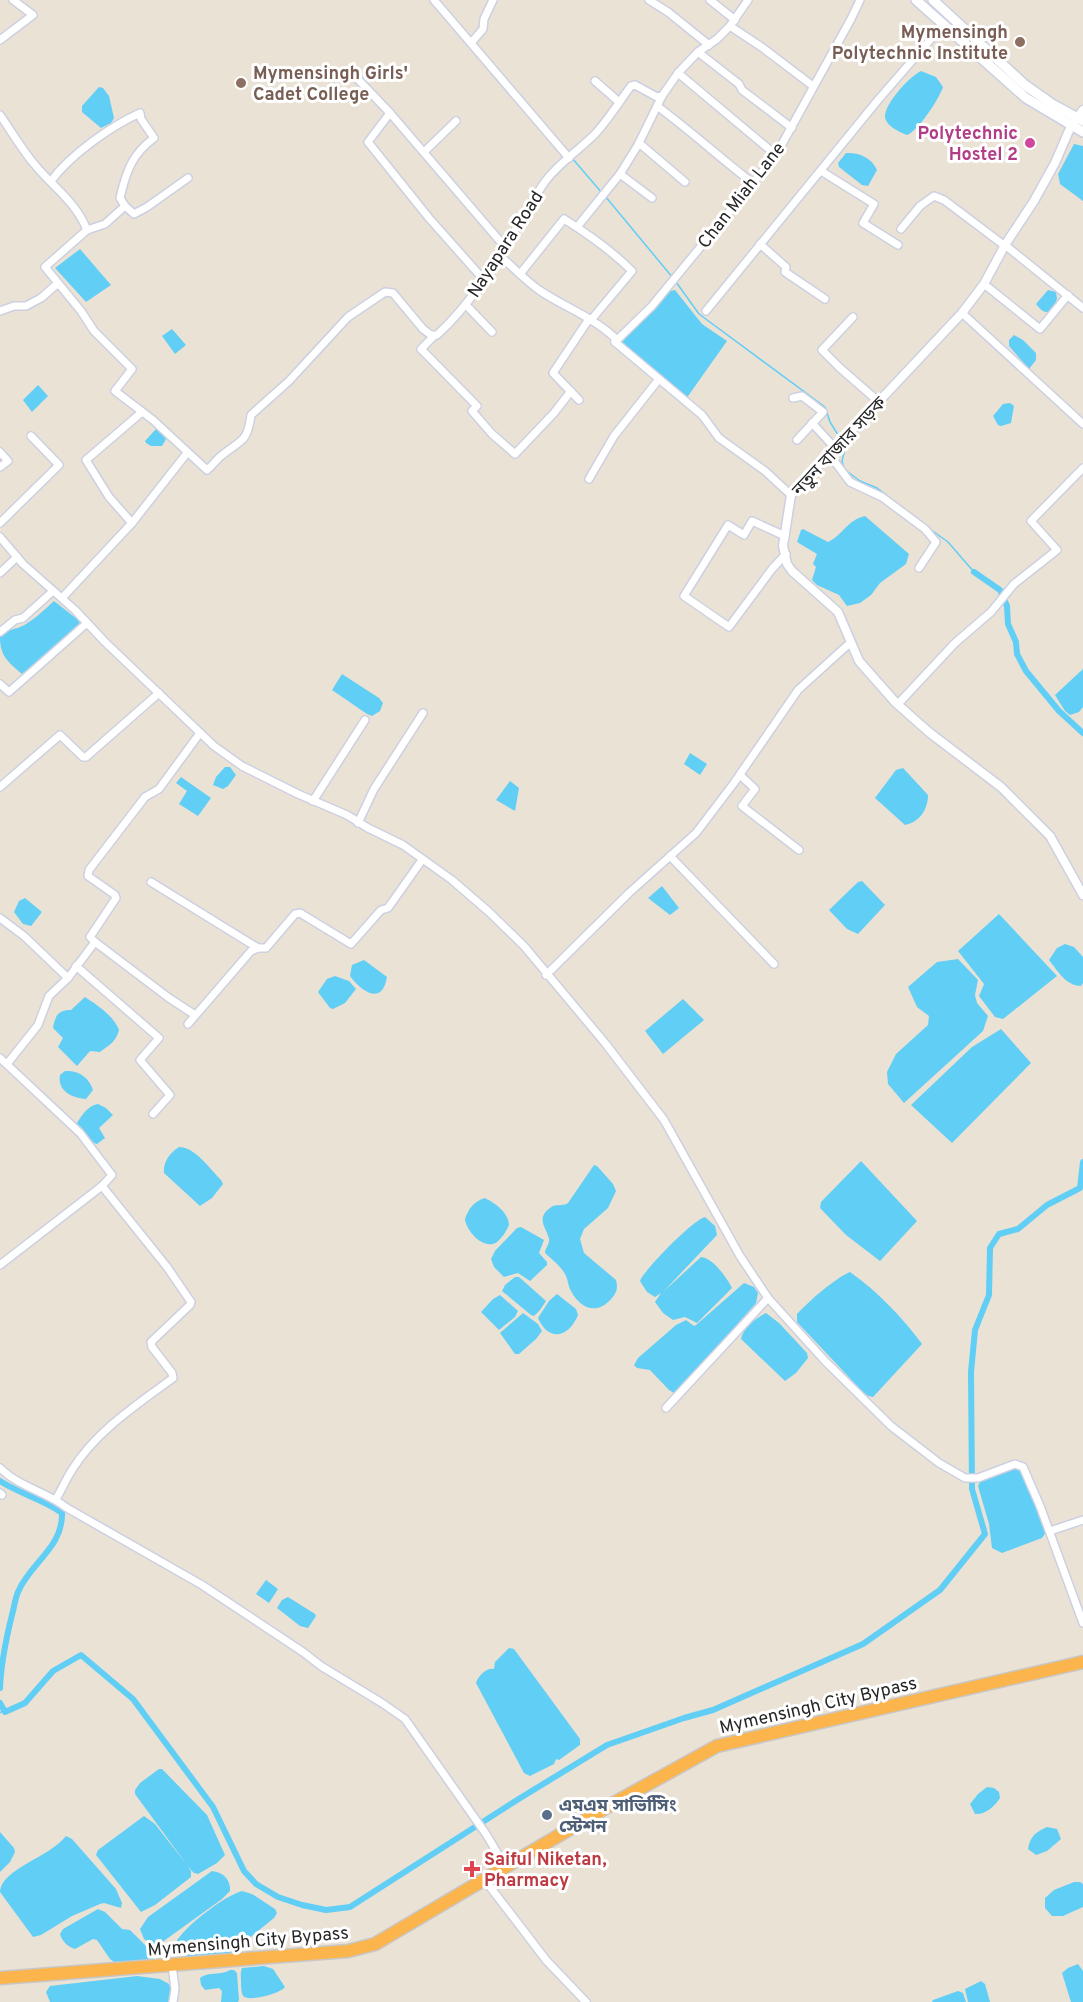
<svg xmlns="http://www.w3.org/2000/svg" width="1083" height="2002" font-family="Overpass,'Noto Sans Bengali',sans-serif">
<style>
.water{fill:#61cef5}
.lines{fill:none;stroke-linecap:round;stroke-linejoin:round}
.stream{stroke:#61cef5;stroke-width:1.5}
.canal{stroke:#61cef5;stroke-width:6}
.minor-casing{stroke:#ccd0e1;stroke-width:10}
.tertiary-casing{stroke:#ccd0e1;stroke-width:11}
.secondary-casing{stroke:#ccd0e1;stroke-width:12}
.trunk-casing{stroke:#c7c7c7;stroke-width:15}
.minor{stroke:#fff;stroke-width:7}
.tertiary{stroke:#fff;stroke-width:8}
.secondary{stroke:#fff;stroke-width:9}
.trunk{stroke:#fcb54d;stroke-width:12}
.education-dot{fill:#8d6e63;stroke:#fff;stroke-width:2}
.hotel-dot{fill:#d1479c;stroke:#fff;stroke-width:2}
.service-dot{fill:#5c6f8a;stroke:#fff;stroke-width:2}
.health-dot{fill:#e0444e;stroke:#fff;stroke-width:2}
.labels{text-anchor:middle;stroke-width:6;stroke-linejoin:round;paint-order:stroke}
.education-label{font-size:18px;font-weight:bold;fill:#785e54;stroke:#fff;text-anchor:end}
.hotel-label{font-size:18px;font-weight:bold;fill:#b23c85;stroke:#fff;text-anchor:end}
.street-label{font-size:18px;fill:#262626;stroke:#fff}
.service-label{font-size:18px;font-weight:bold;fill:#4e5e75;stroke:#fff;text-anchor:start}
.health-label{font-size:18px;font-weight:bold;fill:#be3a42;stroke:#fff;text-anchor:start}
</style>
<rect width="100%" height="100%" fill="#ebe2d6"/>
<!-- water -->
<g class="water">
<path d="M921 71 936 77 943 87C939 99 918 131 907 135 899 132 886 126 885 117 884 104 910 76 921 71Z"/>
<path d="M99 87 103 88 109 96 114 118 111 123 101 128 82 112V106Z"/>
<path d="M1074 144 1083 146V201L1060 184 1058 174Z"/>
<path d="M846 153C859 152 872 158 877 170L868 186 862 185 839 167 838 163Z"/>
<path d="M80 249 111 285 86 302 55 268Z"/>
<path d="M675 290 702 324 727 341 686 399 622 342 670 291Z"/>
<path d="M1048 290 1056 292 1057 299 1052 311C1044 314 1041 310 1036 304Z"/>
<path d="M172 329 186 345 175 354 162 336Z"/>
<path d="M1014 335 1023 340 1036 353V360L1029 369 1009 346V340Z"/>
<path d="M38 385 48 396 32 412 23 400Z"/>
<path d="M1010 403 1014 406 1011 423 1001 426 998 425 993 416 1003 404Z"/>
<path d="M156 429 160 430 166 439 162 446H151L146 443 145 441Z"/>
<path d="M865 516 909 554 906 564 880 583 871 595 860 603 847 606 839 595 817 585 812 580 816 567 813 564 817 554 797 542 801 530 803 529 828 542C842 536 847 520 865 516Z"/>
<path d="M54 601 77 619 80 623 78 628 22 674C8 662 0 656 0 637 12 626 15 631 26 624 36 618 45 609 54 601Z"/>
<path d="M1083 669V707L1079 712 1070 715 1065 711 1055 695Z"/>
<path d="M342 674 379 698 383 703 380 711 372 716 367 714 332 690Z"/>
<path d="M690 753 707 764 700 775 684 764Z"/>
<path d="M225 767H230L236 775 228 786 223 789 213 785 216 777Z"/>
<path d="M903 768 928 795C928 810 919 822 905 825L875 798 896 770Z"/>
<path d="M181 777 211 798 198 816 179 804 187 791 176 783Z"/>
<path d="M510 781 519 788 515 811 496 800Z"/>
<path d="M862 881 885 905 858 934 847 929 829 910 858 882Z"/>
<path d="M662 886 679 908 670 915 648 898Z"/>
<path d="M25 898 42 912 31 926 23 924 14 912 19 901Z"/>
<path d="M999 914 1057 976 1003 1019 995 1017 979 996 984 984 958 951Z"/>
<path d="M1065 944 1074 947 1083 957V983L1081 986C1066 986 1057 970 1049 960L1057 948Z"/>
<path d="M958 959 978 980 975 995 977 1003 988 1016 983 1031 904 1103 888 1084 887 1072 896 1054 928 1025 929 1016 917 1007 908 987 937 962Z"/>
<path d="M364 960 387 977C382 1006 362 992 350 976L352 965Z"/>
<path d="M335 976 349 981 356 989 345 1003 333 1009 330 1008 318 992 327 979Z"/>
<path d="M85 997C97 1005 114 1016 119 1030 116 1042 109 1045 100 1052L90 1051 77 1066 58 1047 63 1038 53 1028C55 1016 58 1010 71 1010Z"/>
<path d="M683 999 704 1020 663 1054 645 1031Z"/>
<path d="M1001 1029 1031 1063 952 1143 911 1105 972 1047Z"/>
<path d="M65 1071C78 1070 89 1077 93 1090L86 1099C72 1098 57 1091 60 1075Z"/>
<path d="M98 1104 106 1108 113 1115 99 1128 105 1138 97 1144 94 1143 76 1125C81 1116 87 1106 98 1104Z"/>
<path d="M179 1147C195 1147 210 1169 221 1180L223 1184 212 1198 200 1206 164 1173C163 1163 169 1153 179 1147Z"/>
<path d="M861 1161 917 1221 880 1261 846 1235 820 1208 821 1202Z"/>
<path d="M594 1165 597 1166 613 1184 616 1191 608 1208 584 1229 580 1239 584 1253 616 1280C618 1288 617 1292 612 1298 598 1315 581 1310 571 1291 568 1286 568 1279 565 1274 560 1265 552 1260 545 1253 545 1248 550 1244 549 1239 547 1228 535 1219 550 1208 555 1203 562 1207 568 1203Z"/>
<path d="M485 1198C496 1204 508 1212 509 1225 507 1230 502 1238 497 1242 484 1251 466 1231 465 1219 469 1208 473 1202 485 1198Z"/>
<path d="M705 1217 715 1226 717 1235 663 1292 701 1257C713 1258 727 1278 732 1288L697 1323 685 1317 673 1320 663 1313 655 1302 661 1293 655 1297 647 1292 640 1281C643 1271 694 1219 705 1217Z"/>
<path d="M521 1227 544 1240 539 1253 547 1262V1265L530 1281 518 1273 504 1277 494 1267 491 1259 495 1251 517 1228Z"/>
<path d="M850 1272C877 1291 903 1318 922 1344L873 1397 868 1396 862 1391 797 1322V1314C809 1301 834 1279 850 1272Z"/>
<path d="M515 1277H519L546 1301 540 1310 534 1316 531 1315 502 1291 505 1285Z"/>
<path d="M744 1283 754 1287 758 1293 756 1303 679 1390 674 1393 669 1390 650 1370 637 1368 634 1365 638 1358 676 1325 686 1320 694 1326 696 1325Z"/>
<path d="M557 1294 576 1309 578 1315C569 1337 549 1343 538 1318L549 1301Z"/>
<path d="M500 1295 518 1311 515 1317 499 1330 481 1312 493 1299Z"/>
<path d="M523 1313 538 1324 542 1331 536 1339 519 1354H515L500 1333Z"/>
<path d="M766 1313 779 1323 807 1353 808 1358 796 1373 785 1381 741 1339C743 1328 756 1318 766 1313Z"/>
<path d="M1011 1467H1018L1024 1472 1046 1532 1042 1538 1002 1553 992 1548 989 1524 978 1486 982 1478Z"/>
<path d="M266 1580 278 1589 269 1603 256 1594Z"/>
<path d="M288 1597 315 1614 316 1616 308 1628 300 1626 277 1608 282 1600Z"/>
<path d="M509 1648 514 1649 580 1739V1745L559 1760 556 1759 554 1764 530 1776 524 1773 476 1683C478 1676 487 1667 494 1669L495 1662Z"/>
<path d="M159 1769H162L207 1815 225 1855 217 1863 198 1874 194 1873 187 1866 191 1871V1877L155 1905 141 1912 96 1855 98 1850 144 1816 155 1824 187 1865 135 1794V1790L140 1783Z"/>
<path d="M987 1787 994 1788 999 1792 1000 1798C995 1806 985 1815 975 1814L970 1804 978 1794Z"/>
<path d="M1047 1827 1057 1829 1061 1839 1047 1851 1036 1855 1028 1849C1030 1836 1036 1832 1047 1827Z"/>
<path d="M0 1832 14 1848 15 1852 10 1862 0 1872Z"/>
<path d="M66 1836 72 1839 116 1889 122 1903 121 1908 104 1903 100 1904 72 1916 41 1935 33 1937 0 1892C1 1869 50 1857 66 1836Z"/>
<path d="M212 1871C223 1872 231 1880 230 1891L222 1899 161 1943 152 1945 144 1939 140 1929 148 1917Z"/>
<path d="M1074 1882H1080L1083 1884V1907L1063 1916H1052L1045 1908V1898L1054 1890Z"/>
<path d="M242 1891 252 1894 275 1909 277 1913 274 1918 231 1953 212 1956H186L181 1952 176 1942C185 1926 224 1896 242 1891Z"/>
<path d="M98 1909 105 1912 122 1929 130 1930 153 1953V1959L151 1962 117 1964 110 1959 97 1940 93 1939 75 1949C69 1948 61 1940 60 1934L63 1929Z"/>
<path d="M1078 1964 1083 1971V2002H1071L1062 1973 1068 1968Z"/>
<path d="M264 1966 273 1969 285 1987 283 1989C276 1994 250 2002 243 1996 241 1992 241 1986 241 1982 241 1976 240 1973 242 1968Z"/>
<path d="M230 1970H234L237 1973 239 2000 238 2002H221L222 1991 219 1988 205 1990 201 1985 200 1978C208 1971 221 1976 230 1970Z"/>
<path d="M137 1976 160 1979 169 1984 171 1990 170 2002H50L46 1992 50 1986Z"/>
<path d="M981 1981 985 1984 990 2002H968L965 1989Z"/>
<path d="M958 1991 963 1993 966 2002H932L933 2000Z"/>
</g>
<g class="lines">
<!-- stream -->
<g class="stream">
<path d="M475 43 533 110"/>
<path d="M572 158 602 193"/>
<path d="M605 196 673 278"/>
<path d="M676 282 699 314 825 407 830 422 840 438"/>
<path d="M846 445 842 461 844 469 860 481 877 488 890 498"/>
<path d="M927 527 948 542 974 572"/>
<path d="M0 1713 4 1709"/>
</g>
<!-- canal -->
<g class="canal">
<path d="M974 572 1000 590 1007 606 1008 624 1016 642 1017 654 1026 671 1059 711 1083 733"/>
<path d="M0 1481C20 1494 43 1499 62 1513 63 1548 30 1563 18 1592 15 1599 14 1608 12 1615 6 1639 1 1663 0 1688"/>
<path d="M0 1703 5 1712 25 1703 53 1671 81 1655 133 1699 213 1807 244 1871 256 1884 278 1897 302 1905 326 1910 350 1907 517 1800 607 1745 684 1718 713 1710 863 1644 940 1590 985 1534 972 1489 971 1372 975 1330 989 1295 990 1248 999 1234 1018 1229 1047 1205 1080 1188 1083 1162"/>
</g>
<defs>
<g id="minor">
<path d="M434 0 569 158"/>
<path d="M649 0 668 12 709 45"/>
<path d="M710 0 735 20"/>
<path d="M730 26 763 48 813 86"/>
<path d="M0 40 33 15 13 0"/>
<path d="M471 43 483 29 484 19 493 0"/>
<path d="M698 52 739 84 742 90 792 128"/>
<path d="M351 72 390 113 368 142 429 218 484 280"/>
<path d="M678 73 776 155"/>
<path d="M595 81 619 102"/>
<path d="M657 106C691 131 721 159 754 184"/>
<path d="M390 113 505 247"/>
<path d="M0 115C12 132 22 150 35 165 54 188 76 202 87 230L45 267 81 311 94 331 132 369 115 391 153 420 207 470C212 466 216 460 221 456 241 439 247 444 251 415L289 381 348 317 385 292 393 293 423 329 431 335H437C483 293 509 237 542 186 554 167 579 150 595 134 608 120 619 102 631 86L635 85 657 97 662 96 678 73 698 52 717 39 730 26 748 0"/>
<path d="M639 143 685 182"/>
<path d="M424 152 456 121"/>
<path d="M821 171 874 204 863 223 898 245"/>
<path d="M620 174 652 198"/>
<path d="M51 181C70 155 111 126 140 113L141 119 154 138C132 154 126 172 120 198L125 206"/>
<path d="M577 227 620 174 638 145 662 96"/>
<path d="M901 229 920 206 934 196 944 200 1005 246"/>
<path d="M87 230 105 224 125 206 134 214 147 207 188 178"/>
<path d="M760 244 786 267 785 272 825 299"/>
<path d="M1005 245 1083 308"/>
<path d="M500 256C513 267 525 280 539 290 564 307 593 317 615 338V342L702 415 719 438 765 471 791 495"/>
<path d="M520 274 564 219C588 234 612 251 632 271L591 320"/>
<path d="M984 284 1040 329 1068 295"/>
<path d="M466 305 492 332"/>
<path d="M0 311 14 306H26L41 298 57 284"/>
<path d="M706 311 878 100 943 25"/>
<path d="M962 313 1083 424"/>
<path d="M853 317 822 350 840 368 879 402"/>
<path d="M434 336 421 349 477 406 472 411 492 434 515 454 554 413 571 391"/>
<path d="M615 342 652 306 776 155 851 19 860 0"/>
<path d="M793 398 802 396 823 412 797 440"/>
<path d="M579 400 553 373 589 319"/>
<path d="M812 423 835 448"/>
<path d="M0 452 8 461 0 467"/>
<path d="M829 454 850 482 882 497 925 529 936 542 919 568"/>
<path d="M589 479 614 436 659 379"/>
<path d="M0 523 59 465 31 436"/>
<path d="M132 523 109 497 86 460 142 412"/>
<path d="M785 536 752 521 744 535 728 525 684 596 729 627 772 569 786 554"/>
<path d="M0 537 23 564 75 610 105 642 214 746 242 766 298 794 347 815 368 828 403 845 452 880 489 912 524 946 605 1043 664 1120 740 1256 768 1298 825 1361 891 1426 939 1463 965 1478H978L1015 1464 1023 1467 1040 1506 1083 1623"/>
<path d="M0 573 17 557"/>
<path d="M62 598 132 523 187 453"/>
<path d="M0 632 15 620 23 618 53 591"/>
<path d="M0 684 9 692 87 623"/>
<path d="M898 704 955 643 991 612 1014 584 1057 550 1031 521 1083 468"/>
<path d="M740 775 755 789 742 806 799 850"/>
<path d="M0 787 60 735 83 757H86L159 693"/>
<path d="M313 801 365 720"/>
<path d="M358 823 374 789 423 713"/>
<path d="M670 856 774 964"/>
<path d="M151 882 258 948"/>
<path d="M0 918 24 936 68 978"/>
<path d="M95 942 169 998 195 1015"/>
<path d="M76 966 159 1038 140 1060 170 1095 153 1114"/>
<path d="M546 975 630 892 696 833 734 783 798 690 851 642"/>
<path d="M188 1024 251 951 258 948H266L295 914 300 913 351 944 381 910 388 908 422 860"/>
<path d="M0 1058 80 1133 112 1175 102 1186 0 1265"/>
<path d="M7 1064 38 1025 49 996 68 978 95 942 90 937 116 898 115 895 88 876 89 870 145 797 159 789 200 733"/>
<path d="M666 1408 768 1298"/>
<path d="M0 1468C19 1487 47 1492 67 1508L202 1585 303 1652 321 1666 382 1703 405 1719 486 1834 505 1866"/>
<path d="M0 1493 2 1495"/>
<path d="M56 1499C62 1489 66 1479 72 1470 96 1431 138 1404 173 1378L172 1373 152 1347 151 1342 190 1305 191 1302 167 1267 102 1186"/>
<path d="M1050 1531 1083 1520"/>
<path d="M484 1879 546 1960 586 2002"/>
<path d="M172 1965 175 1989 173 2002"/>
</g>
<path id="tertiary" d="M1083 110 1071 126 1055 163 1034 201 1005 245 984 284 962 313 791 495 783 546 787 564 792 571 838 612 859 661 896 703 930 733 1001 787 1050 836 1083 895"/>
<g id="secondary">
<path d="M916 0 1026 98 1083 132"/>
<path d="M933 0 1025 85 1052 104 1083 121"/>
</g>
<path id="trunk" d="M0 1978 348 1951 375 1944 612 1804 717 1746 1083 1662"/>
</defs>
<!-- minor casing -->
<use href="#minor" class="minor-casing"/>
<!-- tertiary casing -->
<use href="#tertiary" class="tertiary-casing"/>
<!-- secondary casing -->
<use href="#secondary" class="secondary-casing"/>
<!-- trunk casing -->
<use href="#trunk" class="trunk-casing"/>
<!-- minor -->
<use href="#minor" class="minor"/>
<!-- tertiary -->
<use href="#tertiary" class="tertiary"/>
<!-- secondary -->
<use href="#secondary" class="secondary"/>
<!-- trunk -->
<use href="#trunk" class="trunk"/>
</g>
<!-- markers -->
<g class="education-dot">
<circle cx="1020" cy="42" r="6"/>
<circle cx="241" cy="83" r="6"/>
</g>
<circle class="hotel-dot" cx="1030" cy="143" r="6"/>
<circle class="service-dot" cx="547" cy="1815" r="6"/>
<path class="health-dot" d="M469 1860h6v6h6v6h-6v6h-6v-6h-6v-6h6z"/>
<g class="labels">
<!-- education labels -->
<g class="education-label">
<text x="1008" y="38">Mymensingh<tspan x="1008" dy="21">Polytechnic Institute</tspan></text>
<text x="253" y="79" text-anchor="start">Mymensingh Girls'<tspan x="253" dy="21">Cadet College</tspan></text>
</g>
<!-- hotel labels -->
<g class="hotel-label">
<text x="1018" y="139">Polytechnic<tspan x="1018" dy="21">Hostel 2</tspan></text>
</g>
<!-- street labels -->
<g class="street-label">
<text transform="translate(741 195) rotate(-52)" y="6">Chan Miah Lane</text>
<text transform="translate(505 244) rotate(-57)" y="6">Nayapara Road</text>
<text transform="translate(839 446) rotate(-47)" y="6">নতুন বাজার সড়ক</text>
<text transform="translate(818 1705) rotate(-13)" y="6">Mymensingh City Bypass</text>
<text transform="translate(248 1941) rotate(-5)" y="6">Mymensingh City Bypass</text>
</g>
<!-- service labels -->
<g class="service-label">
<text x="559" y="1811">এমএম সাভ‌িসি‌িং<tspan x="559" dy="21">স্ট‌েশন</tspan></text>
</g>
<!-- health labels -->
<g class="health-label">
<text x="484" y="1865">Saiful Niketan,<tspan x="484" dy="21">Pharmacy</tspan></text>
</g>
</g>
</svg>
